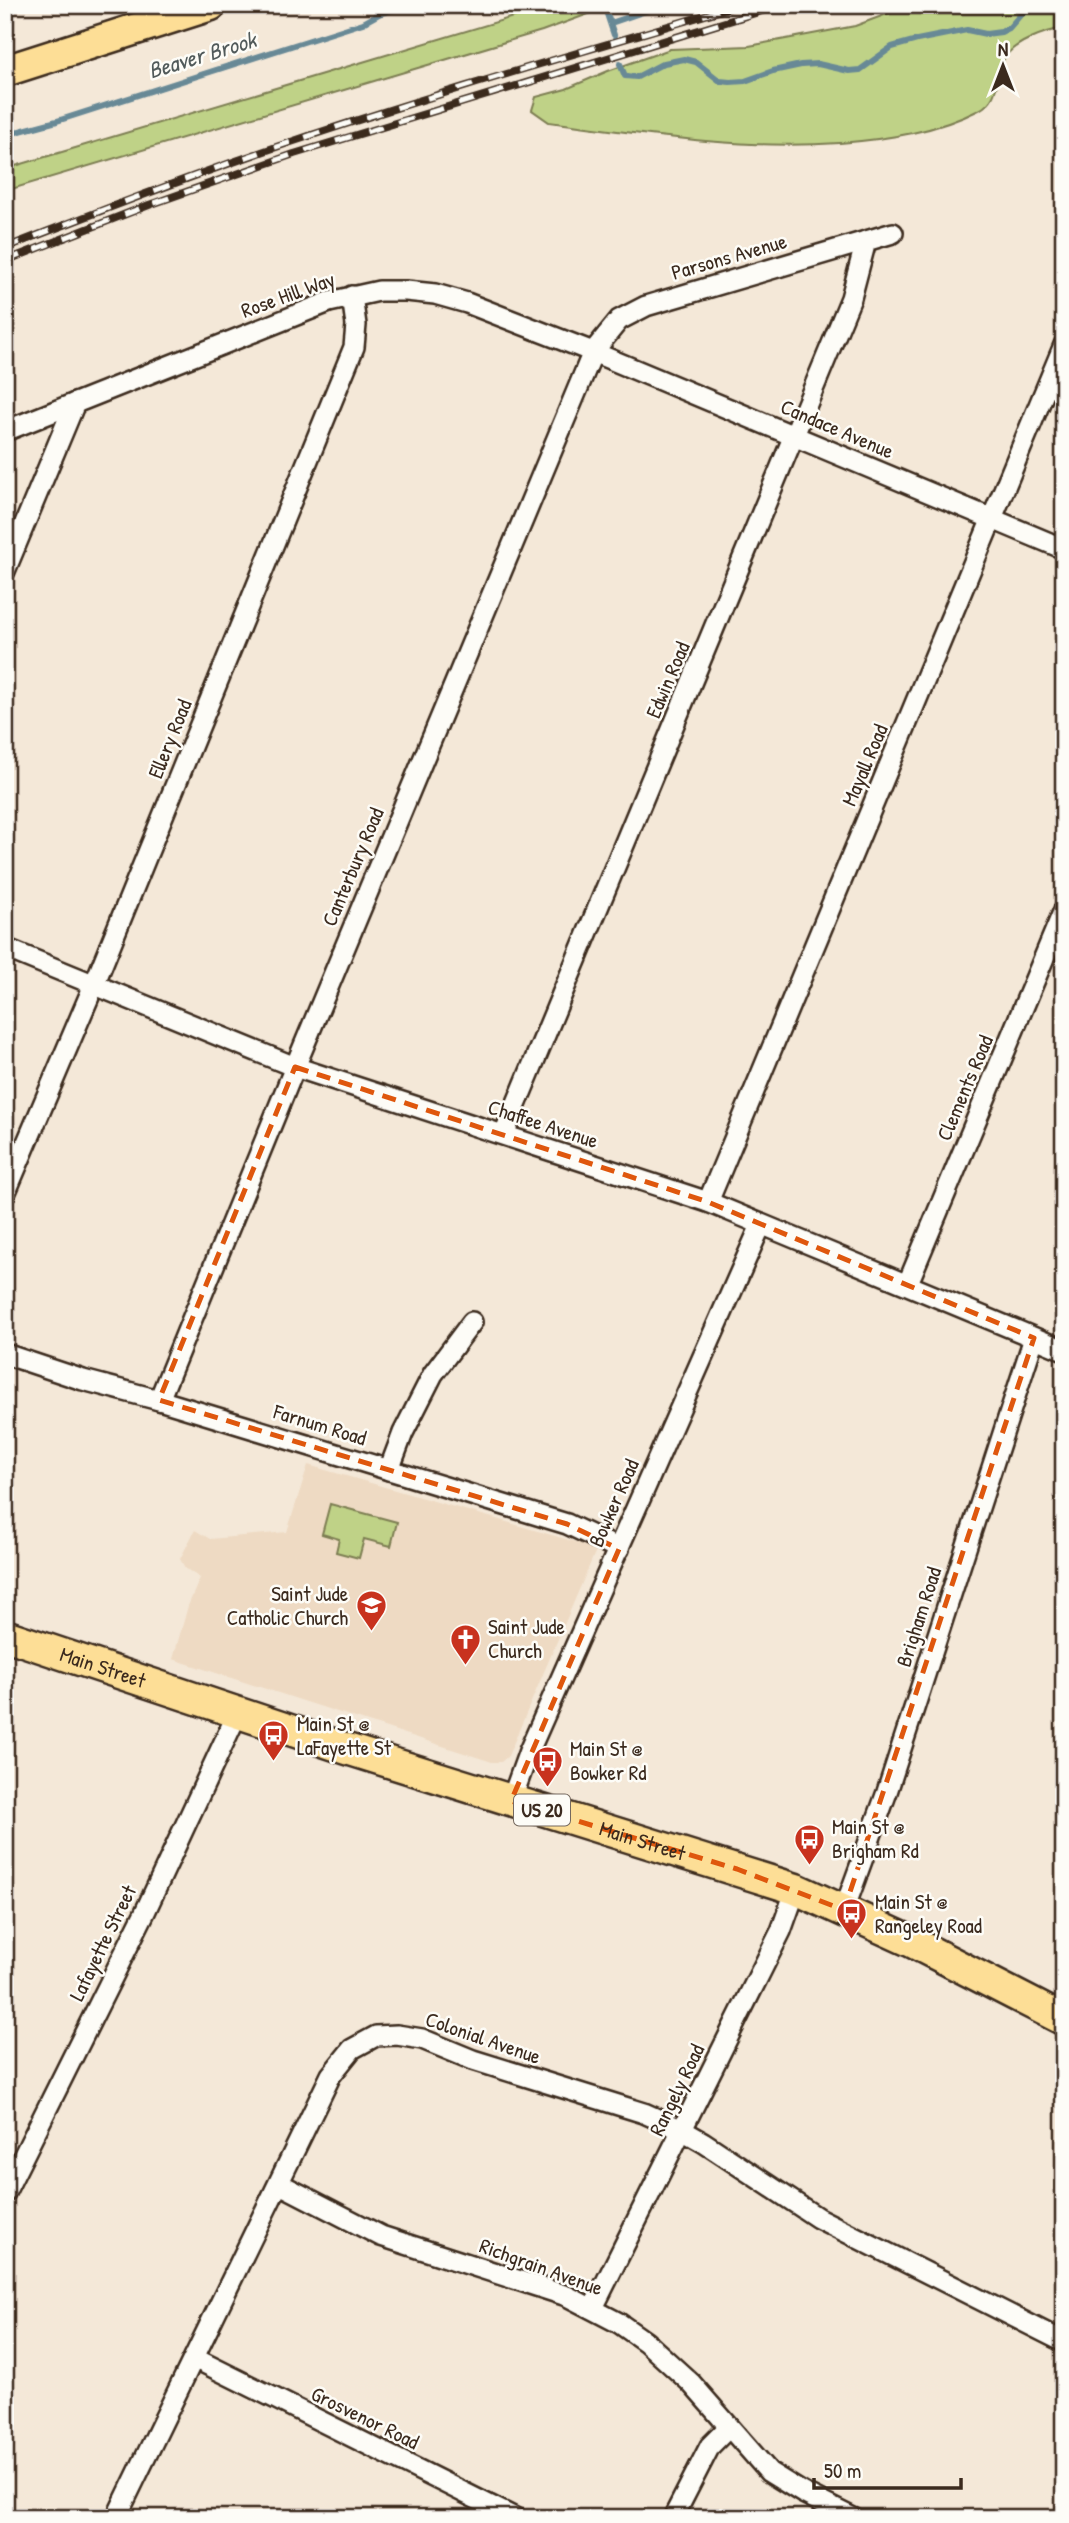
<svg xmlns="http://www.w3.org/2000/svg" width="1069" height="2523" font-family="'Patrick Hand',sans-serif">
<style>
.built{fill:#eedac3}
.green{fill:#bfd287;stroke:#7d7e52;stroke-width:2}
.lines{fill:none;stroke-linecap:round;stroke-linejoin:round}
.stream{stroke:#678996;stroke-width:6}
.street-casing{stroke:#3b2a1e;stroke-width:24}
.primary-casing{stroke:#3b2a1e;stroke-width:35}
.street{stroke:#fdfcf7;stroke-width:19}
.primary{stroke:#fdde96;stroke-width:30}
.rail-casing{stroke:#3b2a1e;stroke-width:8}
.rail{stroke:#fdfcf7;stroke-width:5;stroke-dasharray:16;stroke-linecap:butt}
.marked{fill:none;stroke:#df570d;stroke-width:5;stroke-dasharray:14 9;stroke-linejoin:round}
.labels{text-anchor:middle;stroke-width:5;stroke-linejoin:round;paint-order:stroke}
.shield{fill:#fdfcf7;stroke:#75695f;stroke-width:2}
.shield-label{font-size:19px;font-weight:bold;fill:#3b2a1e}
.street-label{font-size:21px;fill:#3b2a1e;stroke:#fdfcf7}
.poi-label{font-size:21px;fill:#3b2a1e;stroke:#fdfcf7;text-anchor:start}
.water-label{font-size:23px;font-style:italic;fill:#515a5a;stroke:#fdfcf7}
</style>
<rect width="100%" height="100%" fill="#f4e8d8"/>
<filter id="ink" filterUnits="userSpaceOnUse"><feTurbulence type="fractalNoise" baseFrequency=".0143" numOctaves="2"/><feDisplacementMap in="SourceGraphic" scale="14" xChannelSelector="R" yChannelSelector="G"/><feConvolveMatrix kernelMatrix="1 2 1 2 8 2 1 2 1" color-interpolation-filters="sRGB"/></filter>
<g filter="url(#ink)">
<!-- built -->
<path class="built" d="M308 1465 597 1548 508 1756 501 1762H492L173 1659 188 1606 200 1578 185 1568 180 1559 195 1530 210 1539 287 1532Z"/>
<!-- green -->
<g class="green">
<path d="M553 5H613L542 31 5 191V169Z"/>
<path d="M911 5H1064V28C1046 31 1013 42 1004 59 995 77 1001 99 979 110 936 132 888 139 840 143 742 150 647 135 549 122L532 110 536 97 566 89 608 71 670 49 749 46 855 26Z"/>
<path d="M330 1504 397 1522 391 1546 364 1539 359 1558 336 1552 339 1539 322 1534Z"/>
</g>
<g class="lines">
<!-- stream -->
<g class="stream">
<path d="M605 8 614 35"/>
<path d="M611 23 663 5"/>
<path d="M620 64 625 76 637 77 664 63 684 59 696 62 720 81 730 82 745 81 773 71 801 65 818 64 849 71 860 70 892 47 917 40 967 30 986 34 1001 32 1009 28 1022 13 1043 5"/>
<path d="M5 135 57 121 363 23 381 13 408 5"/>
</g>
<defs>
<g id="street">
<path d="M5 431 329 302 379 291H406L435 294 467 303 593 352 1064 549"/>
<path d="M5 571 75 403"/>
<path d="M5 948 295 1067 708 1202 1064 1350"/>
<path d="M504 1134 851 298 866 241"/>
<path d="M5 1194 94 985 354 347 356 325 352 296"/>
<path d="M708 1202 1064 345"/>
<path d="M908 1283 1064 910"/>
<path d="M5 1354 83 1380 159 1400 567 1524 619 1549"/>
<path d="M159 1400 295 1067 593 352 619 320 646 306 893 233"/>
<path d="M389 1470 403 1433 433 1374 472 1322"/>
<path d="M511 1801 529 1751 761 1225"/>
<path d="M844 1910 887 1792 1034 1338"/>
<path d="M280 2184 381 2236 567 2296 619 2323 646 2342 691 2383 769 2472 803 2493 853 2518"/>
<path d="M5 2193 145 1912 238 1712"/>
<path d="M593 2308 781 1931 796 1889"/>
<path d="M194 2358 515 2518"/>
<path d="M116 2518 331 2075 352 2049 376 2036 397 2035 422 2039 473 2060 644 2113 682 2130 703 2142 818 2218 1064 2342"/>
<path d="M673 2518 710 2446 729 2427"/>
</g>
<g id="primary">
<path d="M5 71 211 5"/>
<path id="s1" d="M5 1635 347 1749 796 1889 910 1941 1064 2020"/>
</g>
</defs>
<!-- street casing -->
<use href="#street" class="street-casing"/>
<!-- primary casing -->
<use href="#primary" class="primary-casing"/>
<!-- street -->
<use href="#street" class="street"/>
<!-- primary -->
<use href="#primary" class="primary"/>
<defs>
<g id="rail">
<path d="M5 248C99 211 193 175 288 143 437 93 588 50 739 5"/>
<path d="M5 261 149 205 294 154 781 5"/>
</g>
</defs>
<!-- rail casing -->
<use href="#rail" class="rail-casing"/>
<!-- rail -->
<use href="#rail" class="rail"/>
</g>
</g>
<!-- marked area -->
<path class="marked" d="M295 1067 708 1202 1034 1338 844 1910 737 1869 511 1801 619 1549 567 1524 159 1400Z"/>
<!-- icons -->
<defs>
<symbol id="school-pin" viewBox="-11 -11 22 30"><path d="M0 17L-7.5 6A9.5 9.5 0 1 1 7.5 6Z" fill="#c8321e" stroke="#fdfcf7"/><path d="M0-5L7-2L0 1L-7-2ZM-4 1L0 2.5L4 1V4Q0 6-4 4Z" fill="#fff"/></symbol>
<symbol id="church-pin" viewBox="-11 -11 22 30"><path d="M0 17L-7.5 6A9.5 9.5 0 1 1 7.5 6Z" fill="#c8321e" stroke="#fdfcf7"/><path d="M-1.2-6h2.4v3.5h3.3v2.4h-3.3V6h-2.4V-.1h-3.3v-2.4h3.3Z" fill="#fff"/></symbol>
<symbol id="bus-pin" viewBox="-11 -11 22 30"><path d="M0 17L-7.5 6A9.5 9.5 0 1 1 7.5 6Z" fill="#c8321e" stroke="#fdfcf7"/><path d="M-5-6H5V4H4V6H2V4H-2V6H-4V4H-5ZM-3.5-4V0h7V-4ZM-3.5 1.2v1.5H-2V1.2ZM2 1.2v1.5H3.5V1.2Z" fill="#fff"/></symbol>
</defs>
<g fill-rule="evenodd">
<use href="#school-pin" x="354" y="1588" width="35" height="47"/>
<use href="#church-pin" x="448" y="1622" width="35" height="47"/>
<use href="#bus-pin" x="256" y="1718" width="35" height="47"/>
<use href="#bus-pin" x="530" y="1744" width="35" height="47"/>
<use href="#bus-pin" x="792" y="1822" width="35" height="47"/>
<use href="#bus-pin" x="834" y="1896" width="35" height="47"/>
</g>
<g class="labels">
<!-- shield labels -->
<rect class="shield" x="514" y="1794.5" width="56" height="31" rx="5"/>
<g class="shield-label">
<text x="542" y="1817">US 20</text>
</g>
<!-- street labels -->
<g class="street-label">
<text transform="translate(729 257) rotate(-16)" y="7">Parsons Avenue</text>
<text transform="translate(288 295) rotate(-20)" y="7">Rose Hill Way</text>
<text transform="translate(837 429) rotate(23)" y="7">Candace Avenue</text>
<text transform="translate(668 680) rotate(-67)" y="7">Edwin Road</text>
<text transform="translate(170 739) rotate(-68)" y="7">Ellery Road</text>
<text transform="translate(865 765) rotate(-67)" y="7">Mayall Road</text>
<text transform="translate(353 867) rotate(-67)" y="7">Canterbury Road</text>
<text transform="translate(965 1088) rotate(-67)" y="7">Clements Road</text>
<text transform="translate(543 1124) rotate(18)" y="7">Chaffee Avenue</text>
<text transform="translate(320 1425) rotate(17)" y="7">Farnum Road</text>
<text transform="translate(614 1503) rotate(-66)" y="7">Bowker Road</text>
<text transform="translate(919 1617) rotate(-72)" y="7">Brigham Road</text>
<text dy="7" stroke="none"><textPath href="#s1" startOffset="103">Main Street</textPath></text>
<text dy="7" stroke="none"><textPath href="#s1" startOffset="670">Main Street</textPath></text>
<text transform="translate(103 1943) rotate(-64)" y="7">Lafayette Street</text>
<text transform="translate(483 2038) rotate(19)" y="7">Colonial Avenue</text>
<text transform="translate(677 2090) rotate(-64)" y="7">Rangely Road</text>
<text transform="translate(541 2267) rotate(20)" y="7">Richgrain Avenue</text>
<text transform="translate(365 2418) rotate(26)" y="7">Grosvenor Road</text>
</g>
<!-- poi labels -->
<g class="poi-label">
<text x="348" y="1601" text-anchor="end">Saint Jude<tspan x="348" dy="24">Catholic Church</tspan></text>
<text x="488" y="1634">Saint Jude<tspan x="488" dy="24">Church</tspan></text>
<text x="297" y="1731">Main St @<tspan x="297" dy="24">LaFayette St</tspan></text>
<text x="570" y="1756">Main St @<tspan x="570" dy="24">Bowker Rd</tspan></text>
<text x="832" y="1834">Main St @<tspan x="832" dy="24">Brigham Rd</tspan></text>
<text x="875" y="1909">Main St @<tspan x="875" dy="24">Rangeley Road</tspan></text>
</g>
<!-- water labels -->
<g class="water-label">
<text transform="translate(202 55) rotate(-17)" y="8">Beaver Brook</text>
</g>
</g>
<!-- margin -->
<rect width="1069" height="2523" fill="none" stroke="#fdfcf7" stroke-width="28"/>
<rect x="14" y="14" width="1041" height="2495" fill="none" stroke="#3b2a1e" stroke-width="2.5" filter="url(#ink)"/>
<!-- north arrow -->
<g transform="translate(1003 66)" stroke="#fdfcf7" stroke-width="5" paint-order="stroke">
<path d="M0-5L12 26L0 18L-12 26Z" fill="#3b2a1e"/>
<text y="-10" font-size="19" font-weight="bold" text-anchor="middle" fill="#3b2a1e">N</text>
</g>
<!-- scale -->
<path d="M814 2478v10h147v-10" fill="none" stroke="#3b2a1e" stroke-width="3.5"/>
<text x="824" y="2478" font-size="21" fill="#3b2a1e" stroke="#fdfcf7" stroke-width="5" paint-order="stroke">50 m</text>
</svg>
